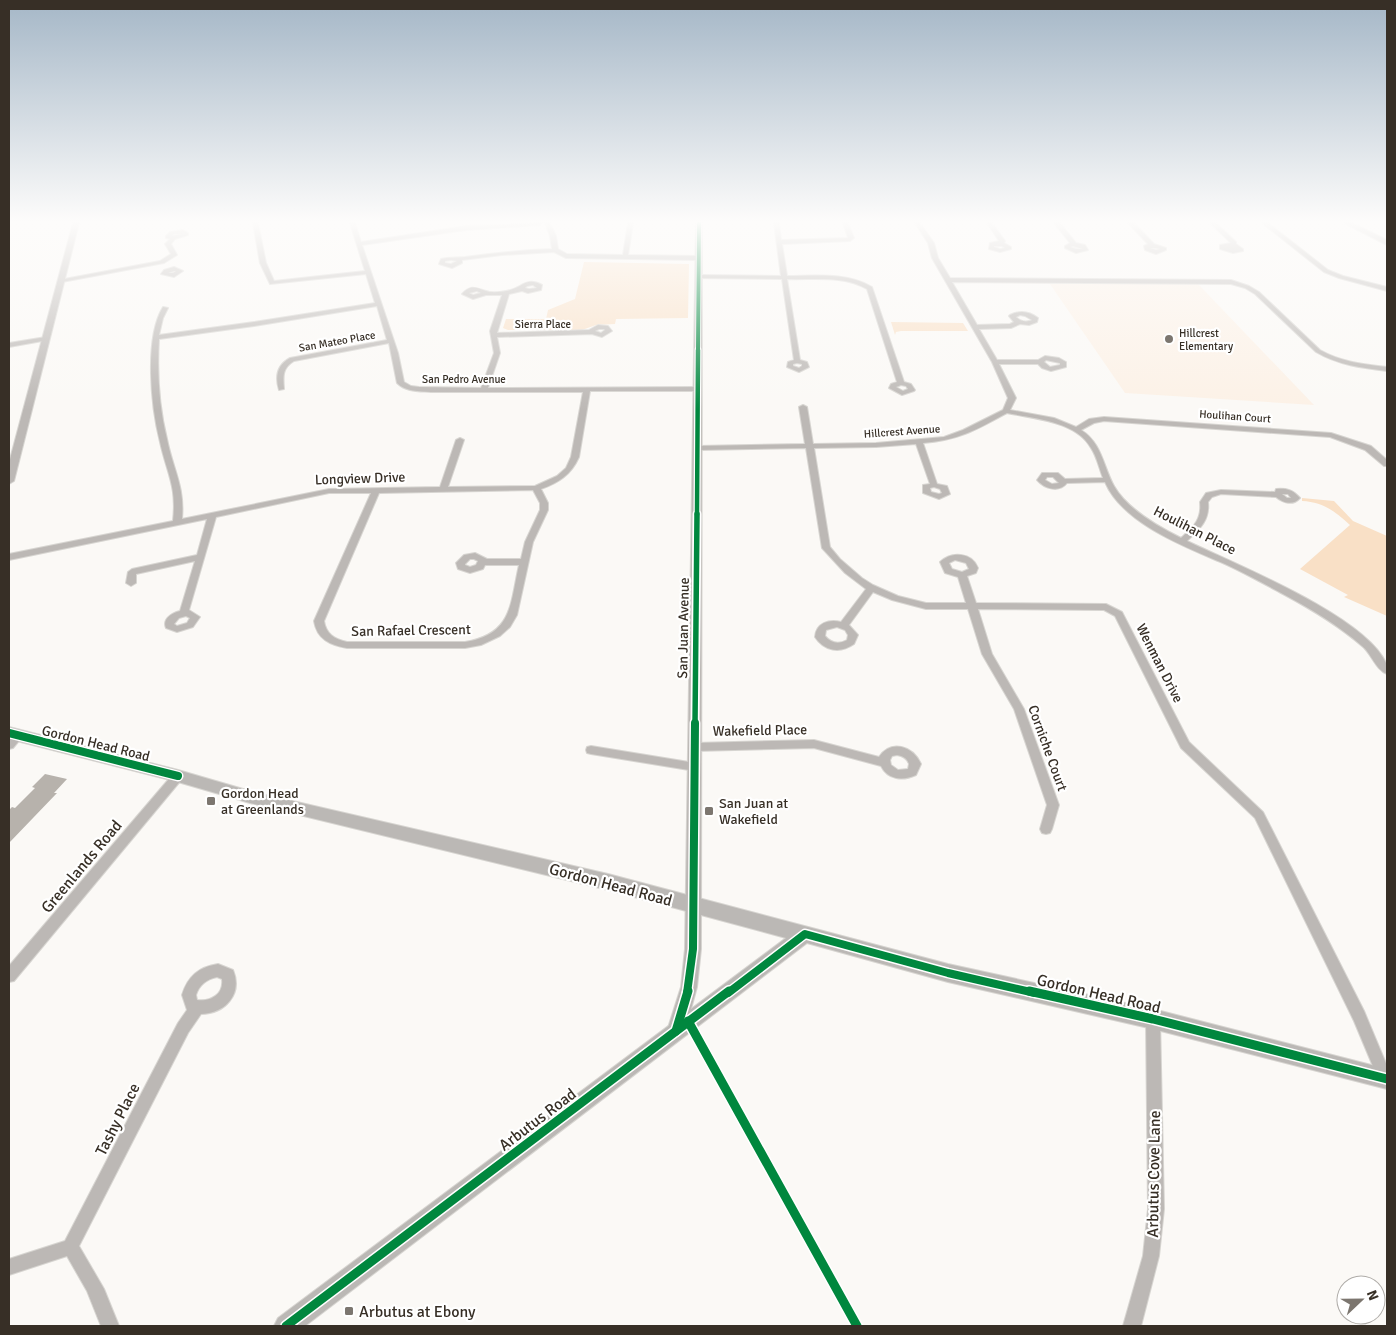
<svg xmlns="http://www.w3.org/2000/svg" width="1396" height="1335" font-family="Signika,sans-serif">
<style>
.built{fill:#fcf1e6}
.green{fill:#f9e0c6}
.building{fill:#b7b2ac}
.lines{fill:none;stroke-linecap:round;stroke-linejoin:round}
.minor-casing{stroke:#d7d5d1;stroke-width:2}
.tertiary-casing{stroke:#d7d5d1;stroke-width:2}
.secondary-casing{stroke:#d7d5d1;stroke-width:2}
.minor{fill:#bcb8b5;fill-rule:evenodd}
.tertiary{fill:#bcb8b5;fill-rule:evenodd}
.secondary{fill:#bbb8b5;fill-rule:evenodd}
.cycleway-far4-casing{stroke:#fff;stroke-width:5.5}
.cycleway-far3-casing{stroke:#fff;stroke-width:7}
.cycleway-far2-casing{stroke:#fff;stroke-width:9}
.cycleway-far1-casing{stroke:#fff;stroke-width:11}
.cycleway-casing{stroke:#fff;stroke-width:12}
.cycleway-far4{stroke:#00873e;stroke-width:4}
.cycleway-far3{stroke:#00873e;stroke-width:4.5}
.cycleway-far2{stroke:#00873e;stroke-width:5.5}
.cycleway-far1{stroke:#00873e;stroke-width:8}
.cycleway{stroke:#00873e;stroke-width:9}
.poi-dot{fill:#7c766f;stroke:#fff;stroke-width:2}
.labels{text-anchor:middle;stroke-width:4.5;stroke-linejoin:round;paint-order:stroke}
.far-street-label{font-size:11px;fill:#372f26;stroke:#fff}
.far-poi-label{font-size:11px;fill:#372f26;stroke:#fff;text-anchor:start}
.street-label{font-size:14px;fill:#372f26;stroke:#fff}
.poi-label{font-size:14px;fill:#372f26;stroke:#fff;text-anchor:start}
.near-street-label{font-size:16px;fill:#372f26;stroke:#fff}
.near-poi-label{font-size:16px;fill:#372f26;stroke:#fff;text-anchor:start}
</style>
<rect width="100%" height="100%" fill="#fbf9f6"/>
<!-- built -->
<path class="built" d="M1050 284H1198L1314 405 1125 393Z"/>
<!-- green -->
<g class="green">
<path d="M584 262 689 264 688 318 616 319 615 324 596 325 582 330H508L503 328 506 319H546L548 310 575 299Z"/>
<path d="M891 322 963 323 968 331H901L896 332 895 335Z"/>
<path d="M1302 498 1334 501 1353 521 1387 536V616L1344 597 1348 595 1300 569 1350 525C1335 511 1323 502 1302 501Z"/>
<path d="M704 1038 861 1326H851L697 1043Z"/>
</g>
<!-- building -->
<path class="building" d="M45 774 67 779 54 793H57L9 843V810L12 807 15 808 35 788 32 787Z"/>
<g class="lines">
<defs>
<g id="minor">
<path d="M253 223H258L266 263 274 281 365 271 350 223H355L361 242 466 226 542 223 540 225 466 230 362 245 398 353 404 382 411 386 419 387 481 388 494 353 490 331 502 295H486L473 299 462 294C471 284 476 288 486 291 491 293 501 292 506 291 522 289 525 276 542 285L541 290 528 293 522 291 509 294 497 333 589 330 598 325 608 326 612 331 602 337 592 334 497 337 500 353 488 388 698 387 701 389 698 391H590L579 457C571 475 558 483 541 489L548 503V510L533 542 517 615 510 627 500 636 481 645 465 648H347C330 645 317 639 314 621L371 493H329L216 517 189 610 200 617 193 627 177 632 166 628C162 619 172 613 180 611L195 561 136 574V583L131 586 126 583 128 572 132 569 197 555 207 519 9 560V554L173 521C177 486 167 474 160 442 151 407 144 338 163 307L168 308 163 318 159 335 254 322 375 303 366 274 270 284 260 263ZM533 285 537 288 529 289 525 288 527 286ZM477 291 481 293 473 295 469 293ZM377 306 387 340 290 358C277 365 275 377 279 390L284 389C283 377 282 368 294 361L389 343 397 383C406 392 419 391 431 392H583L571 457 566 468 557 476 535 486 448 487 464 440 460 438 456 440 440 487 329 489 182 519C185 486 173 470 167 439 159 407 157 372 159 339L254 326ZM599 329H604L605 330 601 333 595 331ZM533 490 540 503V510L525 542 521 559H487L475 553 464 555 456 563 458 569 470 573 483 569 485 565H519C510 604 513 634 465 642H347C334 639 326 634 324 621L379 493ZM470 559H474L478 561 476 565 470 567 465 565V564ZM186 616 190 618 187 623 177 626 174 624 179 618Z"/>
<path d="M545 223H550L556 236 558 249 567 254 623 255 628 223H633L628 255 698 256 701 258 698 260 566 258 554 252 502 255 462 260V263L452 268 439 264 441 259C449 257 456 258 465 257 494 253 523 250 552 249L550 236ZM451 260 457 261 451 264 445 263V261Z"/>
<path d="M774 223H779L781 240 847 238H848L843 223H848L854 238 850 241 782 244 787 276C815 276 847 272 872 287L904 382 911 384 915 390 914 391 902 395 889 388 891 384 897 382 867 289C844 275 814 280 787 279L800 360 807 362 809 367 799 372 787 367 788 362 794 360 782 279 696 278V276L698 275 781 276ZM797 363 802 364V366L799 368 793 366V364ZM901 385 906 386 908 389 903 391 896 387Z"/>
<path d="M915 223H920L934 243 938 258 950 278 1231 280 1249 286 1259 292 1320 350C1341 362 1363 364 1387 367V371C1362 368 1338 365 1316 352L1255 294 1245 288 1231 284 952 282 977 325 1010 324 1014 322 1009 316 1010 315C1020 310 1029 311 1038 318L1037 322 1029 325 1020 324 1011 328 979 329 997 360H1038L1045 356 1059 358 1066 362V367L1051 371 1042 368 1038 364H999L1016 398 1010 410 1054 418 1076 427 1089 419 1104 417 1331 433 1371 446 1387 460V466H1384L1365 450 1330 437 1104 421 1094 423 1081 430C1102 443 1103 466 1114 486 1127 509 1157 526 1181 538 1193 527 1202 520 1200 502L1206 493 1221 490 1275 492 1276 489C1287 488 1293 490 1300 498 1293 506 1283 503 1276 497L1221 494 1212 497 1208 502C1210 520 1200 529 1187 541 1235 564 1365 616 1386 663 1388 666 1387 670 1387 674 1376 670 1371 653 1362 646 1338 625 1311 609 1283 594 1264 584 1245 573 1225 564 1186 547 1123 524 1105 482L1067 483C1059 493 1045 489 1037 480L1042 473H1058L1065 479 1103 478C1099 468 1097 457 1091 448 1076 421 1035 419 1007 413 976 430 959 440 923 443L937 484 947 486 950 494 939 499 923 493V485L930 484 916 444 876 447 814 448 830 547 840 559 862 578 873 585 898 596 926 603H966L958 577 945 573 940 562C951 551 972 552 978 568L976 573 967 576 976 603 1106 604 1122 612 1189 742 1263 812 1364 1011 1387 1066V1084L1385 1085 1380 1083 1354 1021 1255 818 1181 748 1115 616 1104 610 978 609 992 654 1024 709 1059 805 1052 829 1050 833 1046 834 1042 833 1040 829 1047 805 1014 709 982 654 968 609H926L892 600 873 592 849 625 858 635 854 644C840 654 824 651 815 637 816 623 829 619 841 622L866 589 845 573 822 548 806 448 698 450 694 448 698 446 805 444 799 407 803 405 807 407 813 444 876 443 944 437 963 430 1003 410 1008 398 992 362 932 258 928 243ZM1020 315 1025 316 1032 320C1026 323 1020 321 1016 317ZM1046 360 1060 363V365L1050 367 1044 362ZM1047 477H1053L1059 483 1052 484 1045 480ZM934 487 940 489 942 493 939 494 931 492 930 488ZM1282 494H1288L1291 498H1287ZM955 560 966 563 969 569 962 572 952 569 949 563ZM837 627 845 630 848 635 847 640C838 645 831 643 825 636L826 630Z"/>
<path d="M987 223H992L1005 241 1004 243 1011 247V249L1000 252 989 249 990 243 999 241ZM994 246H1002L1005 248 1000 249 994 247Z"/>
<path d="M1054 223H1060L1076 243 1085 245 1088 250 1076 253 1065 248V246L1070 243ZM1073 246 1083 249H1076L1070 247Z"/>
<path d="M1128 223H1134L1154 244 1166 248V250L1156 254 1145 250 1144 246 1148 244ZM1150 248H1156L1160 249 1156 250Z"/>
<path d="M1210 223H1216L1236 242V244L1243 249V251L1233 253 1220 249V245L1231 243Z"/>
<path d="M1262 223H1268L1328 270 1343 276 1387 287V291L1339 278 1324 272Z"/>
<path d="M183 230 188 233V235L175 239 171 244 177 255 164 263 62 282 59 280 160 261 171 254 165 244 170 239 166 238V236L170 232ZM174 234H182L172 236Z"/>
<path d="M174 267 183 271 174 277 161 274 164 270ZM174 271H176L173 273H168Z"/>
<path d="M46 337 49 339 48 340 9 347V343Z"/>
<path d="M18 732 22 733 23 736 13 748 9 749V738Z"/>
<path d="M814 740 879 757C891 739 913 746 921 764L916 775C903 781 888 780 881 766L814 748 695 751 691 750 690 747 691 744 695 743ZM897 755C903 756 907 758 909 764L908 769 898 770 891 765 890 760 892 756Z"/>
<path d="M591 746 695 763 699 764 701 767 699 770 695 771 591 754 587 753 586 750 587 747Z"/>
<path d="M178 771 182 773 184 776 182 779 14 981 9 982V966L174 773Z"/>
<path d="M218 964 233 970C243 994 225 1014 201 1014L188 1033 79 1246 104 1289 119 1326H101L87 1291 67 1256 9 1275V1259L65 1241 178 1023 187 1010 182 995C188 976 199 967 218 964ZM217 977 222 979C224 994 211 1002 197 1000L196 995C199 985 207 979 217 977Z"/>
<path d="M1153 1012 1158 1014 1160 1019 1164 1209 1159 1256 1141 1326H1123L1143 1256 1148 1209 1146 1019 1148 1014Z"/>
</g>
<g id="tertiary">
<path d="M73 223H79L14 481 9 484V463Z"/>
<path d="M696 223H702L701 949 697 987 685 1031 682 1037 676 1040 670 1037 667 1031 681 987 685 949Z"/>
</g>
<g id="secondary">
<path d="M1344 223H1352L1387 240V245Z"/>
<path d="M9 727 178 770 250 791 608 874 948 964 1153 1009 1387 1069V1089L1153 1029 948 982 807 943 305 1326H274L278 1318 786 938 608 890 250 803 178 782 9 739Z"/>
</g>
</defs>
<!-- minor casing -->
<use href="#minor" class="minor-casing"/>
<!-- tertiary casing -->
<use href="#tertiary" class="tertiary-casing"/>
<!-- secondary casing -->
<use href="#secondary" class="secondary-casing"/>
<!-- minor -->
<use href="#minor" class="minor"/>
<!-- tertiary -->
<use href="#tertiary" class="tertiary"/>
<!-- secondary -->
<use href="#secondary" class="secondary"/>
<defs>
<path id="cycleway-far4" d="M698 351 699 223"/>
<path id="cycleway-far3" d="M697 515 698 350"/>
<path id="cycleway-far2" d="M695 724 697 514"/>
<g id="cycleway-far1">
<path d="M9 733 178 776"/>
<path d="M687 993 693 949 695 723"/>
<path d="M728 993 805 934 948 973 1035 993"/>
</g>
<g id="cycleway">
<path d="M1029 991 1153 1019 1387 1079"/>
<path d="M688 1021 857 1326"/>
<path d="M676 1031 688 991"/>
<path d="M286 1326 729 991"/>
</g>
</defs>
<!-- cycleway-far4 casing -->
<use href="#cycleway-far4" class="cycleway-far4-casing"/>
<!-- cycleway-far3 casing -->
<use href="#cycleway-far3" class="cycleway-far3-casing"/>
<!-- cycleway-far2 casing -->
<use href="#cycleway-far2" class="cycleway-far2-casing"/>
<!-- cycleway-far1 casing -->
<use href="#cycleway-far1" class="cycleway-far1-casing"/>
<!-- cycleway casing -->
<use href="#cycleway" class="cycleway-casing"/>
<!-- cycleway-far4 -->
<use href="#cycleway-far4" class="cycleway-far4"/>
<!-- cycleway-far3 -->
<use href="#cycleway-far3" class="cycleway-far3"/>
<!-- cycleway-far2 -->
<use href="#cycleway-far2" class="cycleway-far2"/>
<!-- cycleway-far1 -->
<use href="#cycleway-far1" class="cycleway-far1"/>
<!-- cycleway -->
<use href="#cycleway" class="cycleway"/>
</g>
<!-- sky -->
<linearGradient id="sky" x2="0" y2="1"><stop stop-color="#a5b7c7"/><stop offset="0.54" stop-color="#fdfcfb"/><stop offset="1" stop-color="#fdfcfb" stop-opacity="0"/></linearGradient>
<rect width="1396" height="410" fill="url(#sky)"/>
<!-- markers -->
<g class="poi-dot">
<circle cx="1169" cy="339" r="5"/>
<rect x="206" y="796" width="10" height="10" rx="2.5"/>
<rect x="704" y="806" width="10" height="10" rx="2.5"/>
<rect x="344" y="1306" width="10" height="10" rx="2.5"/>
</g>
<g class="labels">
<!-- far-street labels -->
<g class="far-street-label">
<text x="543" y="328">Sierra Place</text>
<text transform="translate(337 341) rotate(-10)" y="4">San Mateo Place</text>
<text x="464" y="383">San Pedro Avenue</text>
<text transform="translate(1235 416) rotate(4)" y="4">Houlihan Court</text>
<text transform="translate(902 431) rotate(-4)" y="4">Hillcrest Avenue</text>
</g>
<!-- far-poi labels -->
<g class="far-poi-label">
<text x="1179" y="337">Hillcrest<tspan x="1179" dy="13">Elementary</tspan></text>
</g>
<!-- street labels -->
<g class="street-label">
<text transform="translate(360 478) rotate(-2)" y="5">Longview Drive</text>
<text transform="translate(1195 530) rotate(27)" y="5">Houlihan Place</text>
<text transform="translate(683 628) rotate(-89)" y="5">San Juan Avenue</text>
<text transform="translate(411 630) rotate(-1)" y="5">San Rafael Crescent</text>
<text transform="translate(1160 663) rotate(63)" y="5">Wenman Drive</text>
<text transform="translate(760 730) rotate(-1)" y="5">Wakefield Place</text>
<text transform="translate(96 743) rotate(14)" y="5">Gordon Head Road</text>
<text transform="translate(1048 748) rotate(70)" y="5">Corniche Court</text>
</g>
<!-- poi labels -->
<g class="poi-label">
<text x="221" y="798">Gordon Head<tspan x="221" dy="16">at Greenlands</tspan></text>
<text x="719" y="808">San Juan at<tspan x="719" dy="16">Wakefield</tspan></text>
</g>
<!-- near-street labels -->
<g class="near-street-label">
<text transform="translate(81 866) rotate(-50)" y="6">Greenlands Road</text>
<text transform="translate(611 884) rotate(15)" y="6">Gordon Head Road</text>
<text transform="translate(1099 993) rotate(13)" y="6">Gordon Head Road</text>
<text transform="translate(117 1119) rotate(-63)" y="6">Tashy Place</text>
<text transform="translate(537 1119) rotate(-37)" y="6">Arbutus Road</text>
<text transform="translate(1153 1174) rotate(-89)" y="6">Arbutus Cove Lane</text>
</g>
<!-- near-poi labels -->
<g class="near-poi-label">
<text x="359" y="1317">Arbutus at Ebony</text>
</g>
</g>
<!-- border -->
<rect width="1396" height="1335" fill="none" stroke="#372f26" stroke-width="20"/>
<!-- north arrow -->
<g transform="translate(1361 1300) rotate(68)"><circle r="24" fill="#ffffff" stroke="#afaca8"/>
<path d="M0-4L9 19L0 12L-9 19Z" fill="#7c766f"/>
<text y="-8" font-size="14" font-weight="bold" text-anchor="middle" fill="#372f26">N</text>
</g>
</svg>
